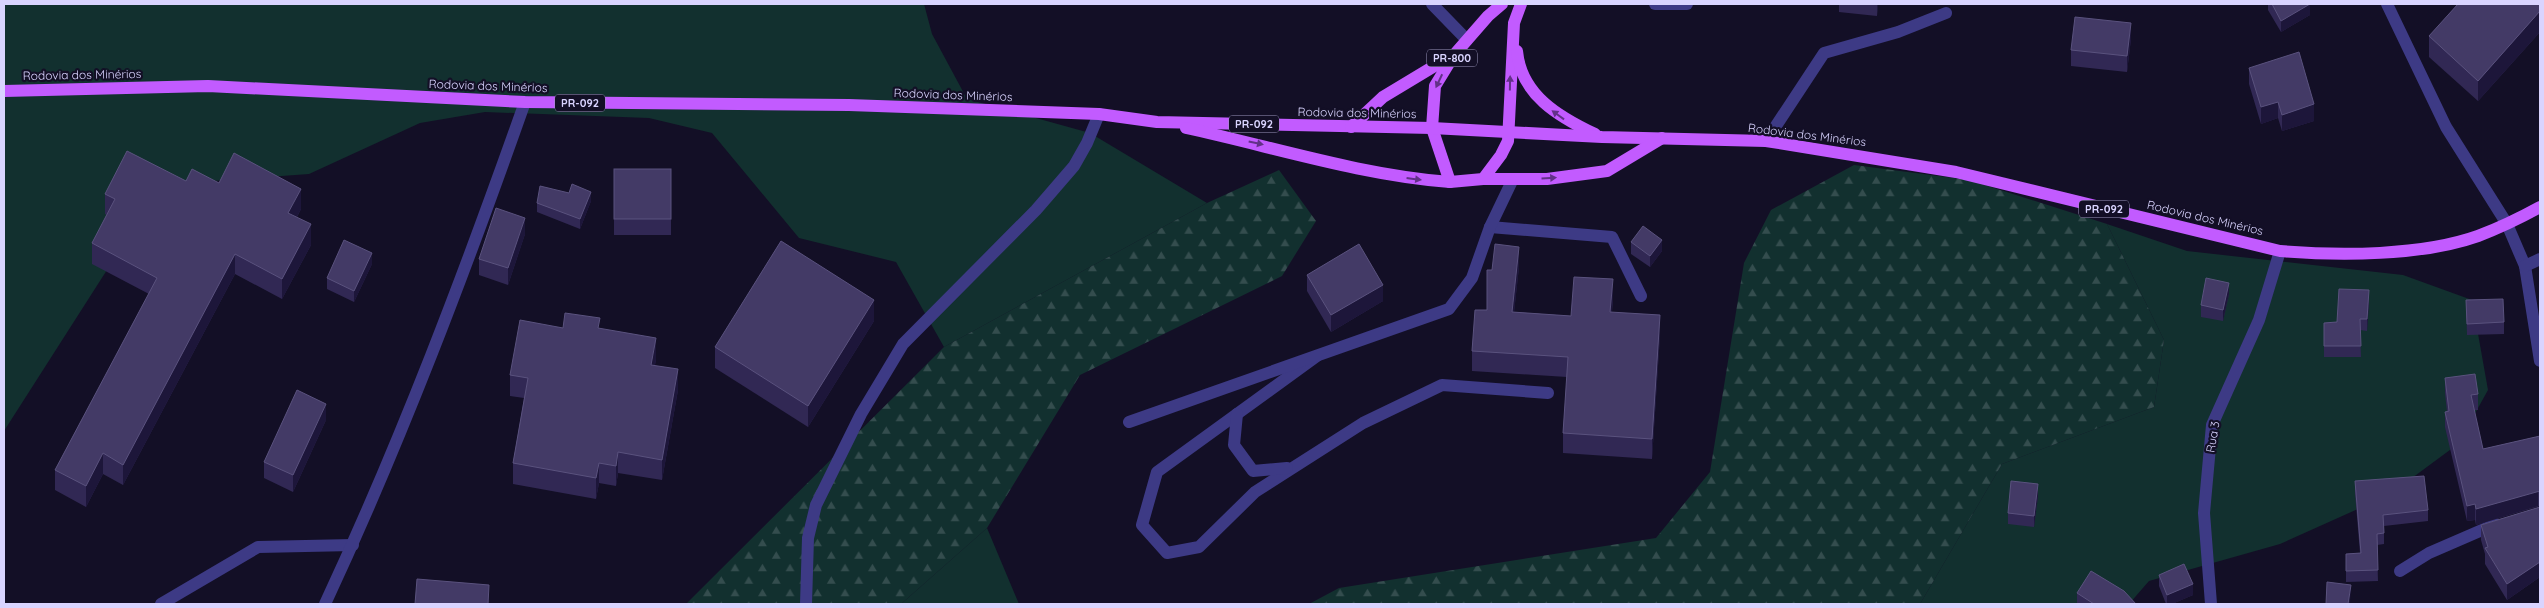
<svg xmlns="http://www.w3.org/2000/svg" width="2544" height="608" font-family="Quicksand,sans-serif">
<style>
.green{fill:#12302f}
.forest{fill:url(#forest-firs)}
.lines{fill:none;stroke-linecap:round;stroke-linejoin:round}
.minor{stroke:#3d3a85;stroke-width:12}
.major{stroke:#c25bff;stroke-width:12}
.wall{fill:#312854}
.shaded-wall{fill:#1d163a}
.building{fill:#433a66;stroke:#5a527e}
.oneway{fill:#623188}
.labels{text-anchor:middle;stroke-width:4.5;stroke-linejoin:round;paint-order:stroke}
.shield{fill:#130f26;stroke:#9e99be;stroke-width:1}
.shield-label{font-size:11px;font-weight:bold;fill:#d9d4ff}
.street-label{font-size:12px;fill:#d9d4ff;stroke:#130f26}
</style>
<defs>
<pattern id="forest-firs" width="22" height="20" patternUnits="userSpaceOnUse" patternTransform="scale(1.25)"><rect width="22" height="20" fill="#12302f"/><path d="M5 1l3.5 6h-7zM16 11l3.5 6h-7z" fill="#344d4e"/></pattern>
</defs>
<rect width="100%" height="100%" fill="#130f26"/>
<!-- green -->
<g class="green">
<path d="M4 4H924L932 34 967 99 1090 133 1207 203 944 347 896 262 799 238 712 133 649 118 485 112 420 123 309 174 212 181 114 259 4 431Z"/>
<path d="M2107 224 2187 251 2403 275 2472 300 2488 390 2458 444 2389 495 2280 544 2149 581 2129 604H1920L2002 464 2154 407 2164 340Z"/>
<path d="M987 528 1019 604H901Z"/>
</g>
<!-- forest -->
<g class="forest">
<path d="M1854 165 1969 180 2107 224 2164 340 2154 407 2002 464 1920 604H1309L1339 588 1656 538 1710 472 1744 263 1771 210Z"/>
<path d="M1279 170 1316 221 1282 276 1080 375 987 528 901 604H686L944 347 1207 203Z"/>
</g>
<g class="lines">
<!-- minor -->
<g class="minor">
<path d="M1432 4 1467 40"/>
<path d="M1655 4H1687"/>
<path d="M2387 4 2446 127 2507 224 2525 266 2540 361"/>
<path d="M1766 141 1824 53 1898 32 1946 13"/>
<path d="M1490 227 1612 237 1641 296"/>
<path d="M2525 266 2540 259"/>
<path d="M1317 356 1157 472 1142 525 1167 553 1199 547 1255 492 1363 423 1442 385 1548 393"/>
<path d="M1237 414 1234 445 1253 471 1287 468"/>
<path d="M1129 422 1449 309 1472 278 1490 227 1513 179"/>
<path d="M2400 571 2429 553 2496 524"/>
<path d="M161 604 258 547 353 545"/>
<path d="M325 604C401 441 465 272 525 102"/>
<path d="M806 604 808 538 816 505 861 414 903 344 1036 210 1074 166 1087 143 1099 114"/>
<path d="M2211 604 2204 513 2212 425 2259 320 2280 251"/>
</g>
<!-- major -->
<g class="major">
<path d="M1502 4 1488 16 1454 55 1435 86 1432 128 1450 182 1483 179 1501 155 1508 141 1514 23 1521 4"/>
<path d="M1517 51C1521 95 1559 117 1595 134"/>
<path d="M4 91 208 86 525 102 849 105 1099 114 1157 122 1432 128 1602 137 1766 141 1956 172 2280 251C2339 256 2422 256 2478 236 2499 228 2520 218 2540 207"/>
<path d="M1351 127 1383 97 1451 56"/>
<path d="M1186 128C1274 147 1360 175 1450 182"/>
<path d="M1483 179H1547L1607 171 1662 138"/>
</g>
</g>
<!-- wall -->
<g class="wall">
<path d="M1839 4H1878L1877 16 1839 12Z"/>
<path d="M2268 4H2310V15L2281 32 2268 10Z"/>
<path d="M2540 4V32L2478 101 2429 57V36Z"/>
<path d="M2131 39 2127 72 2071 66V50Z"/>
<path d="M2249 68 2314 121 2282 131 2278 118 2261 124 2249 84Z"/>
<rect x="614" y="169" width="57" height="66"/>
<path d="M186 181 219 183 301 209 297 217 311 245 282 299 235 274 123 485 103 474 86 507 55 490V470L149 294 92 264V243L107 215 105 214V194Z"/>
<path d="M591 201 580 229 537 212V203Z"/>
<path d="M525 234 508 285 479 275V259Z"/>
<path d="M1631 242 1662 251 1650 267 1631 254Z"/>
<path d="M372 264 354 302 327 289V278Z"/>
<path d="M1519 267 1514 312 1571 316 1613 299 1612 312 1660 335 1652 459 1563 453V433L1567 377 1472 371V351L1487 310Z"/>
<path d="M1307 275 1383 301 1331 332 1307 291Z"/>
<path d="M2229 294 2223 321 2201 317V305Z"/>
<path d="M2466 300 2504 322V334L2467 335Z"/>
<path d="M2369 302 2367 331 2360 330 2361 357H2324V323L2337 322Z"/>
<path d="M874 321 808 427 715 368V347Z"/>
<path d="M563 328 600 329 656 359 655 365 678 390 662 480 618 473 616 486 599 483 596 499 513 484V463L524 398 510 396V375Z"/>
<path d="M2445 378 2478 394V410H2474L2483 449 2540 436V506L2476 525 2475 520 2467 521 2445 427V412H2447L2445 393Z"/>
<path d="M326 420 293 492 264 478V462Z"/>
<path d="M2355 481 2428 510V521L2384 526V544L2377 545 2378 581 2346 582V554L2360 553 2355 493Z"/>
<path d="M2038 496 2034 527 2008 524V513Z"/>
<path d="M2540 507V577L2507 600 2485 564V554L2481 540V525Z"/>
<path d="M2159 575 2193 595 2172 604H2166L2159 586Z"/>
<path d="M2077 593 2136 604H2077Z"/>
</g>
<!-- shaded-wall -->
<g class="shaded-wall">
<path d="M1877 4H1878L1877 16Z"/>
<path d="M2310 4V15L2281 32V21Z"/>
<path d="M2540 11V32L2478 101V81Z"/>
<path d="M2131 23V39L2127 72V56Z"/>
<path d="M2278 102V118L2261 124V107Z"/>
<path d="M2314 104V121L2282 131V115Z"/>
<path d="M301 189V209L288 233V213Z"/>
<path d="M591 192V201L580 229V219Z"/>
<path d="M525 218V234L508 285V268Z"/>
<path d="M311 224V245L282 299V279Z"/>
<path d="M1662 240V251L1650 267V256Z"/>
<path d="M1519 247V267L1512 332V312Z"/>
<path d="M372 253V264L354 302V291Z"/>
<path d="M235 254V274L123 485V465Z"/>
<path d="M1613 279V299L1610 332V312Z"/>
<path d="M2229 283V294L2223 321V310Z"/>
<path d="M1383 285V301L1331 332V315Z"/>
<path d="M2369 290V302L2367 331V319Z"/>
<path d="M874 300V321L808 427V406Z"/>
<path d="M1660 315V335L1652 459V439Z"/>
<path d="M656 338V359L651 385V365Z"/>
<path d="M678 369V390L662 480V460Z"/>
<path d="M326 404V420L293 492V475Z"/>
<path d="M618 452V473L616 486V466Z"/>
<path d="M103 453V474L86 507V486Z"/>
<path d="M599 463V483L596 499V478Z"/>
<path d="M2038 484V496L2034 527V516Z"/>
<path d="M2538 491V506L2476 525V509Z"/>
<path d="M2475 504V520L2467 521V506Z"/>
<path d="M2540 562V577L2507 600V584Z"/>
<path d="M2193 584V595L2172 604H2167V595Z"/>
<path d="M489 585V604H488Z"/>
<path d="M2351 585 2350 604H2348Z"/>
</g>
<!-- building -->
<g class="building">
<path d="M2272 4H2310L2281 21Z"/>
<path d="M2458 4H2540V11L2478 81 2429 36Z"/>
<path d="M2075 17 2131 23 2127 56 2071 50Z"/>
<path d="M2299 52 2314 104 2282 115 2278 102 2261 107 2249 68Z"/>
<path d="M127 151 186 181 192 169 219 183 234 153 301 189 288 213 311 224 282 279 235 254 123 465 103 453 86 486 55 470 157 278 92 243 115 199 105 194Z"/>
<rect x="614" y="169" width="57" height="50"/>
<path d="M572 184 591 192 580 219 537 203 540 186 569 193Z"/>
<path d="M496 208 525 218 508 268 479 259Z"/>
<path d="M1643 226 1662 240 1650 256 1631 242Z"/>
<path d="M344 240 372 253 354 291 327 278Z"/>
<path d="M781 241 874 300 808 406 715 347Z"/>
<path d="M1359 244 1383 285 1331 315 1307 275Z"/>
<path d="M1495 244 1519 247 1512 312 1571 316 1574 277 1613 279 1610 312 1660 315 1652 439 1563 433 1568 357 1472 351 1475 310H1487V270H1492Z"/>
<path d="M2206 278 2229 283 2223 310 2201 305Z"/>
<path d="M2339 289 2369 290 2367 319H2360L2361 346H2324V323L2337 322Z"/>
<path d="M2503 299 2504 322 2467 324 2466 300Z"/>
<path d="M565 313 600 318 598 328 656 338 651 365 678 369 662 460 618 452 616 466 599 463 596 478 513 463 528 378 510 375 520 320 563 328Z"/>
<path d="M2475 374 2478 394 2471 395 2483 449 2540 436V491L2476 509 2475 504 2467 506 2445 412 2449 411 2445 378Z"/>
<path d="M297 390 326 404 293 475 264 462Z"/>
<path d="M2424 476 2428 510 2383 515 2384 533 2377 534 2378 570 2346 571V554L2361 553 2355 481Z"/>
<path d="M2011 481 2038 484 2034 516 2008 513Z"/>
<path d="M2540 507V562L2507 584 2485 548 2488 547 2481 525Z"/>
<path d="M2184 564 2193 584 2167 595 2159 575Z"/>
<path d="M2091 571 2124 591 2136 604H2094L2077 593Z"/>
<path d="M417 579 489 585 488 604H415Z"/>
<path d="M2327 582 2351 585 2348 604H2326Z"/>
</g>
<!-- one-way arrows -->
<defs><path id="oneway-solid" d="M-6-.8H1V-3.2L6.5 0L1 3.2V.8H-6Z" transform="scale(1.25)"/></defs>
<g class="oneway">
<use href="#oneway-solid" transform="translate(1439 81) rotate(115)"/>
<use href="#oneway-solid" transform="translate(1510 83) rotate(-89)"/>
<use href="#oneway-solid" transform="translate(1558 115) rotate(-144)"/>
<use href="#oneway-solid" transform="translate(1256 143) rotate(12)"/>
<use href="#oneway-solid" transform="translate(1549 178) rotate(-4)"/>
<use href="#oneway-solid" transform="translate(1414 179) rotate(7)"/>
</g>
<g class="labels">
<!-- shield labels -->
<g class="shield">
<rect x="1427" y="49.5" width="50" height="17" rx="4"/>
<rect x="555" y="94.5" width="50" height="17" rx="4"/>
<rect x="1229" y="115.5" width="50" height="17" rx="4"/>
<rect x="2079" y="200.5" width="50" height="17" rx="4"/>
</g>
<g class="shield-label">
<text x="1452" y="62">PR-800</text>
<text x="580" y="107">PR-092</text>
<text x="1254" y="128">PR-092</text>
<text x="2104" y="213">PR-092</text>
</g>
<!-- street labels -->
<g class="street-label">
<text transform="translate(82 75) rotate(-1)" y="4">Rodovia dos Minérios</text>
<text transform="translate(488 86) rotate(2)" y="4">Rodovia dos Minérios</text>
<text transform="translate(953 95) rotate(2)" y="4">Rodovia dos Minérios</text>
<text transform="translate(1357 113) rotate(1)" y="4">Rodovia dos Minérios</text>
<text transform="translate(1807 135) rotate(7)" y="4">Rodovia dos Minérios</text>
<text transform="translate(2205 218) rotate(13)" y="4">Rodovia dos Minérios</text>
<text transform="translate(2213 437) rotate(-80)" y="4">Rua 3</text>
</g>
</g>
<!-- border -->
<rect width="2544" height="608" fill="none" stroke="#d9d4ff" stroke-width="10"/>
</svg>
